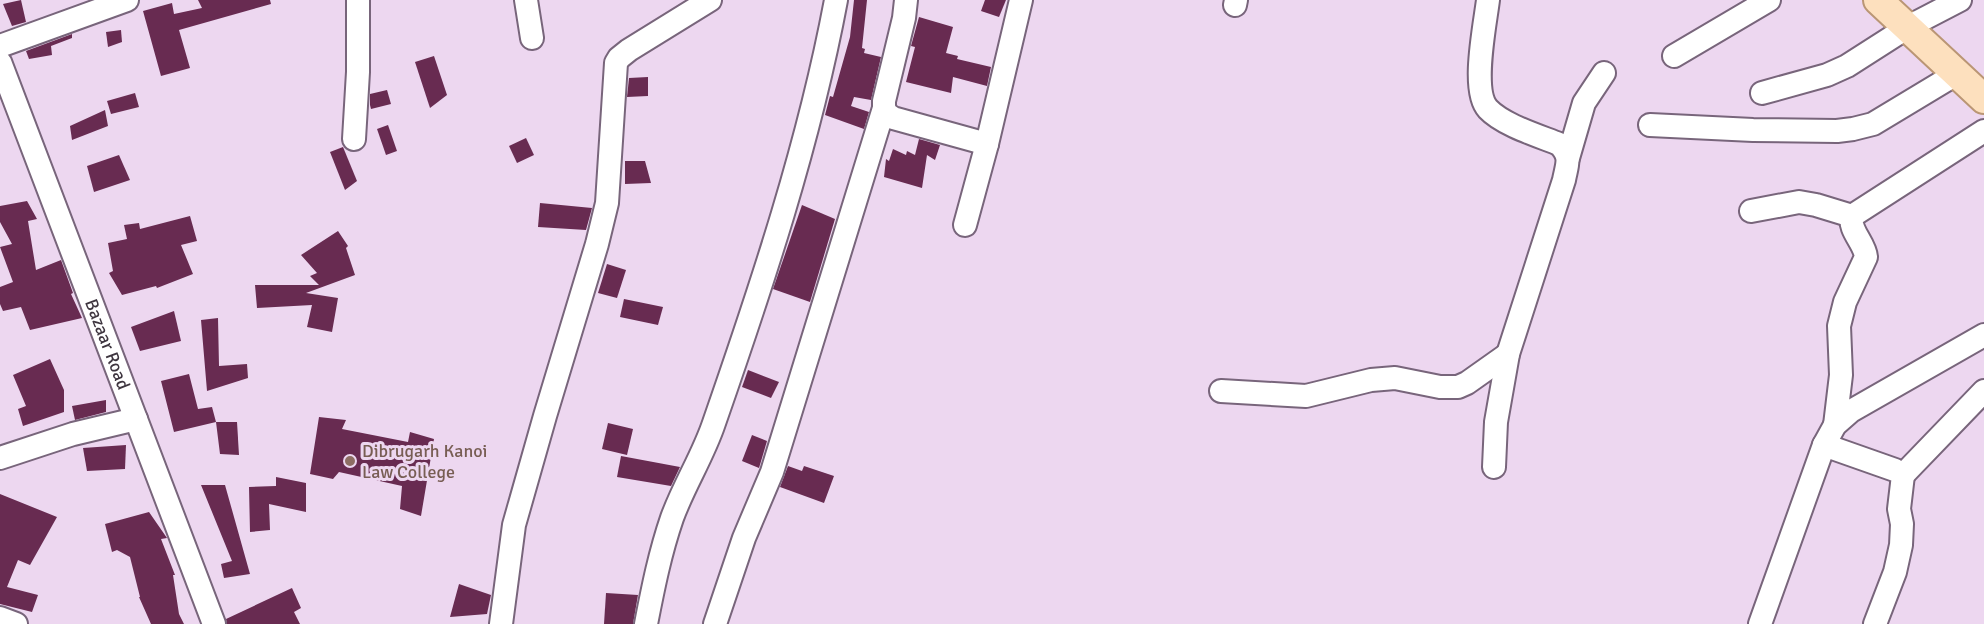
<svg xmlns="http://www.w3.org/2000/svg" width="1984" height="624" font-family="Signika,sans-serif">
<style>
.building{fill:#682b51}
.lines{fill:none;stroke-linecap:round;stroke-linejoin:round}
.minor-casing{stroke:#78657b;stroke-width:26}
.major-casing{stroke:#ba9675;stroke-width:32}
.minor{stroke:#fff;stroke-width:22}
.major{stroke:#fde0be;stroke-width:28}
.education-dot{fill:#8d6e63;stroke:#edd7f0;stroke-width:2}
.labels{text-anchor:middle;stroke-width:6;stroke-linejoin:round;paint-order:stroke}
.street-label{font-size:18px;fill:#3e353f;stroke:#edd7f0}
.education-label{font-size:18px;fill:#785e54;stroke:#edd7f0;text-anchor:start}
</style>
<rect width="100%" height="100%" fill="#edd7f0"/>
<!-- building -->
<g class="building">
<path d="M21 0 26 22 12 26 3 4Z"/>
<path d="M198 0H270L271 4 179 30 190 68 161 76 143 11 172 3 174 14 202 8Z"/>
<path d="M854 0H867L862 48 865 49 864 53 881 57 871 100 854 97 851 106 869 112 864 129 825 115 830 96 833 97 850 37Z"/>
<path d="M985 0H1006L999 17 981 11Z"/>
<path d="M919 17 953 27 946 53 958 56 957 59 991 67 987 86 953 77 951 93 906 82 915 47 911 46Z"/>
<path d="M121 30 122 42 108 47 106 32Z"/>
<path d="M72 34V38L51 46 52 55 29 59 26 51Z"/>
<path d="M434 56 447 95 430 108 415 62Z"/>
<path d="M648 77V96L627 97 629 78Z"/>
<path d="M387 90 391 104 371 109 370 105V94Z"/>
<path d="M135 93 139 107 111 114 107 101Z"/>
<path d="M105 110 108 126 72 140 70 126Z"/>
<path d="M388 125 397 151 386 155 377 129Z"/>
<path d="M526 138 534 155 517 163 509 146Z"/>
<path d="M919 139 940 145 935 160 927 155 922 188 884 177 886 159 889 161 893 149 906 155 907 151 915 155Z"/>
<path d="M343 147 357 181 345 190 330 152Z"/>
<path d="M119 155 130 180 94 192 87 166Z"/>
<path d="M625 161H645L651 183 625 184Z"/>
<path d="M27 201 37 219 28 221 36 270 61 260 73 293 71 294 82 318 30 330 21 307 3 311 0 304V287L13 282 0 247 12 244 0 222V206Z"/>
<path d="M540 203 592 208 586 230 538 227Z"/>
<path d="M802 205 835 219 810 302 773 289Z"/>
<path d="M190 216 197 241 181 245 193 274 157 288 156 286 122 295 109 273 113 271 108 243 127 239 124 225 139 223 140 229Z"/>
<path d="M338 231 348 246 346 248 355 275 306 293 338 298 332 332 307 327 312 305 257 308 255 285H319L310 276 317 273 301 255Z"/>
<path d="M607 264 626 270 617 298 598 293Z"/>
<path d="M624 299 663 307 658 325 620 317Z"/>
<path d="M174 311 181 341 140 351 131 327Z"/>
<path d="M218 318 219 366 247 364 248 378 207 391 201 320Z"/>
<path d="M50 359 64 390V412L23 426 18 409 26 406 13 375Z"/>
<path d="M748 370 779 382 771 398 742 387Z"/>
<path d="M189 374 198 409 212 407 216 422 174 432 161 381Z"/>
<path d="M106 400V412L75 420 72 406Z"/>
<path d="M319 417 346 420 342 429 408 442 410 432 434 439 421 516 400 509 402 486 339 472 333 479 310 474Z"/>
<path d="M216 422H237L239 455 220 454Z"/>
<path d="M608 423 633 429 627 455 602 449Z"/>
<path d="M752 435 767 441 759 468 742 461Z"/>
<path d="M126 445 125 469 87 471 83 448Z"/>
<path d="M621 456 680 467 671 486 617 477Z"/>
<path d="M788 466 802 471 804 466 834 476 824 503 780 487Z"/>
<path d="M276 477 306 483V512L269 504 270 530 250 532 249 487 276 486Z"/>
<path d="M201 485H225L250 574 224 578 221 564 232 561Z"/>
<path d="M0 494 57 517 30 565 18 560 7 587 38 595 32 612 0 604Z"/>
<path d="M149 512 167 538 161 539 175 575H173L179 614 184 624H151L139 597H140L130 557 117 550 112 552 105 524Z"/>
<path d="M459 584 491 595 487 614 450 617Z"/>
<path d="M292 588 301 608 294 612 300 624H227L226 619Z"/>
<path d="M606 593 638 595 633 624H604Z"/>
</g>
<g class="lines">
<defs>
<g id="minor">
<path d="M526 0 532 38"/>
<path d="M906 0 904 18 884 101V108L887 114 893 118 987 144"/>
<path d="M1488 0C1485 25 1471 91 1488 109 1503 125 1539 136 1559 144 1572 157 1567 164 1564 180L1508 354 1496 422 1494 467"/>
<path d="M1235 5 1236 0"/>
<path d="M0 46 127 0"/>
<path d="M1674 56 1769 0"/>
<path id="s1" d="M0 62 214 624"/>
<path d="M1762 93 1827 75 1847 66 1908 27 1960 0"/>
<path d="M1650 125 1753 130 1837 131 1853 129 1873 124 1956 74"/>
<path d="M354 139 358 72V0"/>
<path d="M1568 158 1584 103 1604 73"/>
<path d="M1751 211 1799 202 1816 205 1852 216"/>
<path d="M965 225 987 144 1021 0"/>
<path d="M1221 391 1306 396 1371 380 1395 378 1440 387H1458L1467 383 1508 354"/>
<path d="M1835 425 1841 375 1839 326 1845 302 1866 257C1865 243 1848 230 1852 216L1984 131"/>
<path d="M1824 445 1895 470 1903 475 1899 509 1902 524 1901 545 1895 572 1875 624"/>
<path d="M0 458 73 434 136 419"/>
<path d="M1903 475 1984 391"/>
<path d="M0 618 16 624"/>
<path d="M501 624 514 525 545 416 597 244 607 203 616 63 619 58 629 50 710 0"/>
<path d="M646 624C653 588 660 553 672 518 684 485 703 456 714 423 762 285 809 144 836 0"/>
<path d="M715 624 744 538 772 472 884 108"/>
<path d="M1760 624 1824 445 1835 425 1851 411 1984 335"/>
</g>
<path id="major" d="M1878 0 1984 99"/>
</defs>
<!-- minor casing -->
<use href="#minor" class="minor-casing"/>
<!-- major casing -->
<use href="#major" class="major-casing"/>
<!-- minor -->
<use href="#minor" class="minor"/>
<!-- major -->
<use href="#major" class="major"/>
</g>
<!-- markers -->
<circle class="education-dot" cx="350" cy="461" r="6"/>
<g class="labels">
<!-- street labels -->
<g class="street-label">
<text dy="6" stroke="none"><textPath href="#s1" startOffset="302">Bazaar Road</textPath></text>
</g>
<!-- education labels -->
<g class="education-label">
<text x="362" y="457">Dibrugarh Kanoi<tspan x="362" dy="21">Law College</tspan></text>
</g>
</g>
</svg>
